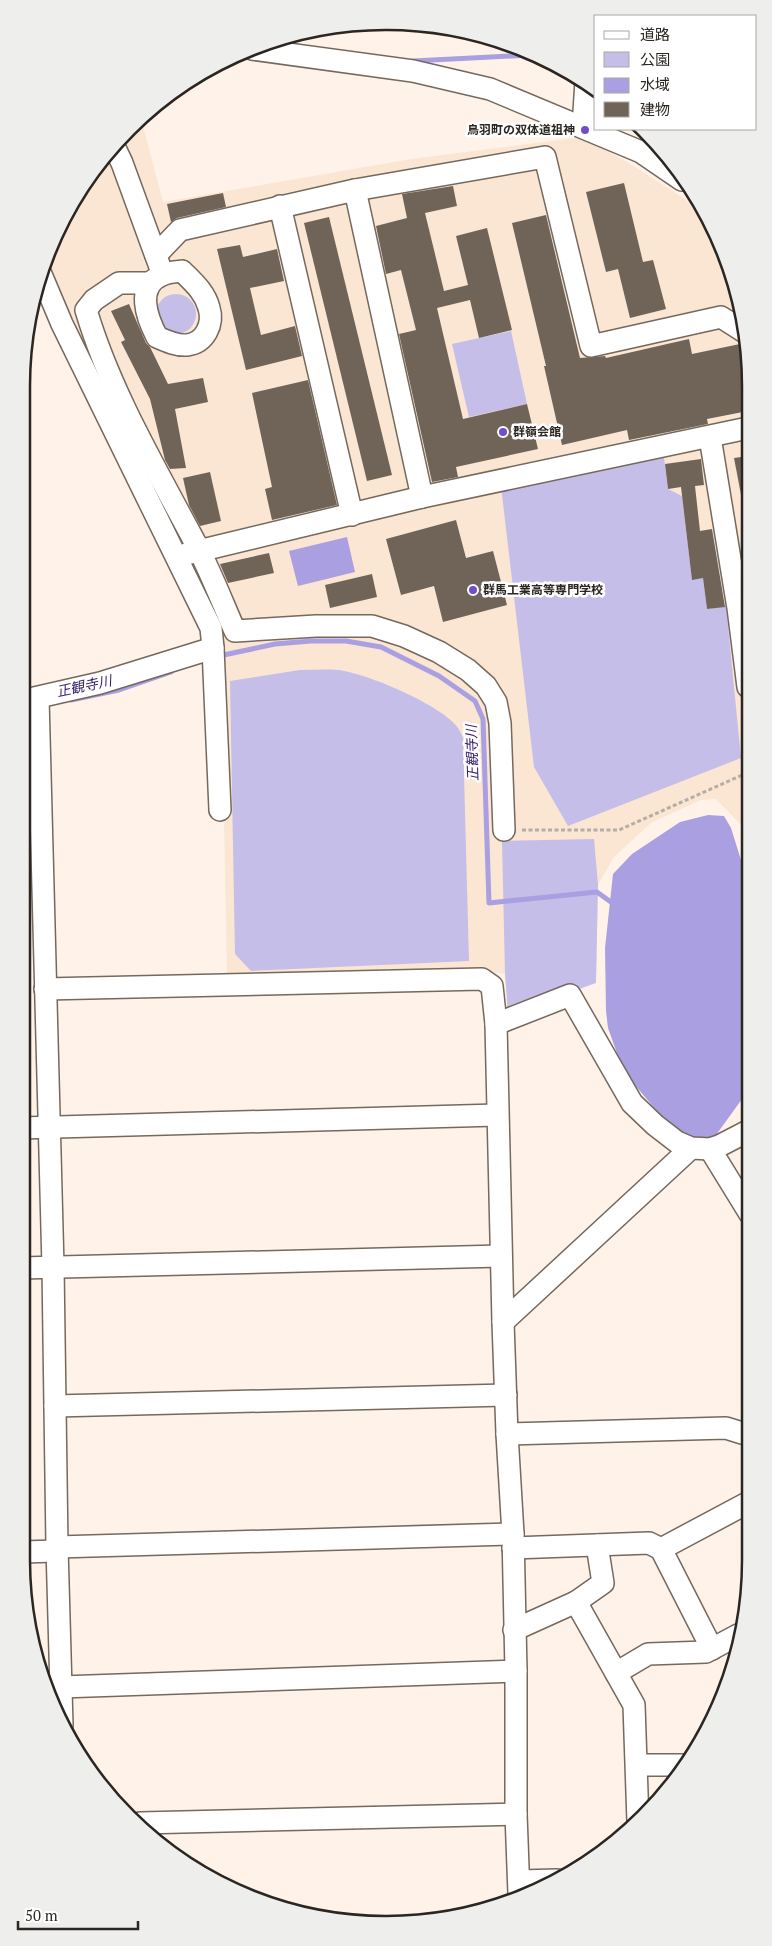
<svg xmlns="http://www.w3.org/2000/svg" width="772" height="1946" font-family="'PT Serif','Noto Sans JP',serif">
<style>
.built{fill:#fae6d3}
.green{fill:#c4bee8}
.water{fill:#a99fe1}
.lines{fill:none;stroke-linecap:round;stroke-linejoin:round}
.stream{stroke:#a99fe1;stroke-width:5}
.building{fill:#706459}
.minor-casing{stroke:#75685d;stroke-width:24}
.path{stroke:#b6ada4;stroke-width:3;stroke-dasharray:4 2.5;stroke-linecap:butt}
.minor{stroke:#fff;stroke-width:21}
.poi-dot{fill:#6f4ec8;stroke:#fff;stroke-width:2}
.labels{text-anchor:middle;stroke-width:5;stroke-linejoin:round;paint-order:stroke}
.poi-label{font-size:12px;font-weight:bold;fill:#2b2621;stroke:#fff;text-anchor:start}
.water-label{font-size:14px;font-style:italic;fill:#341d69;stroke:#fff}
.rim{fill:none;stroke:#2b2621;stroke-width:2.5}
</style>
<rect width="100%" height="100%" fill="#fff3e9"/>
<!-- built -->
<path class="built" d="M141 118 163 202 411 159 581 137 624 160 682 197 702 212 723 246 748 338 749 833 716 799 701 800 651 823 614 857 598 885 596 983 508 1014 505 974 484 971 227 978 221 662 43 263 70 204 112 146Z"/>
<!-- green -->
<g class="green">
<circle cx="176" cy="314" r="20"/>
<path d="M511 331 527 404 469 417 452 344Z"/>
<path d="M663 450 668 489 682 496 692 579 703 578 707 609 726 606 741 758 568 826 534 767 501 486Z"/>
<path d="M300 670C313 670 326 669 338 670 366 673 442 705 458 728 460 731 462 735 463 738L469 961 251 971 235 954 230 681Z"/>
<path d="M594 839 598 885 596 983 508 1014 505 974 502 841Z"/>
</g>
<!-- water -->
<g class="water">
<path d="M347 537 355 572 298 586 289 551Z"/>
<path d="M708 815 724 816 731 828 741 860 749 912 750 1088 711 1142 681 1133 656 1110 634 1084 618 1056 608 1028 606 1011 605 948 613 874 632 854 680 822Z"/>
</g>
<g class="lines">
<!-- stream -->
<g class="stream">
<path d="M413 61 532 55"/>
<path d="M219 656 275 644 311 641H346L381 647 439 676 475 701 483 719 489 903 597 892 615 905"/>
<path d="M71 700 119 690 171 672"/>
</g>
</g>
<!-- building -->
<g class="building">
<path d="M624 183 643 262 653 260 666 309 630 318 618 269 606 272 586 192Z"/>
<path d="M453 186 457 206 425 213 444 291 468 285 456 236 487 228 512 330 479 338 470 300 437 308 463 419 527 404 538 449 456 467 458 477 432 482 399 334 416 330 401 270 386 274 376 226 407 218 402 194Z"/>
<path d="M223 193 226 207 177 218 171 222 167 204Z"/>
<path d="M546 215 580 358 605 356 606 358 689 339 692 354 740 344H742L748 372V411L707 419 708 424 629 440 627 430 562 445 544 366H546L512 223Z"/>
<path d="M329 217 392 475 367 481 304 223Z"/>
<path d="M240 245 243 257 277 249 284 281 250 288 261 335 295 326 302 356 246 370 217 249Z"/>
<path d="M129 304 146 343 150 347 168 384 203 378 208 402 175 409 186 468 170 469 165 460 150 399 121 342 125 340 111 311Z"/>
<path d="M308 380 337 505 272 520 265 489 272 487 252 393Z"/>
<path d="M748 456V499L742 500 734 458Z"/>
<path d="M701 459 704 485 695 486 700 531 712 529 725 607 707 609 703 578 692 580 681 487 668 489 665 464Z"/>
<path d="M210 472 221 521 200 526 189 505 183 478Z"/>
<path d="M456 520 466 558 493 551 507 605 443 622 434 586 401 595 386 539Z"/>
<path d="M269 553 274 573 228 583 220 564Z"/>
<path d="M372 574 377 597 330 608 325 585Z"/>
</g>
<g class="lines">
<defs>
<g id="minor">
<path d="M252 49 413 71 490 89 641 152 682 180"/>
<path d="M583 127 586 81"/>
<path d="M113 144 122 163 160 267"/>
<path d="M355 190 422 497"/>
<path d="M280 206 352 515"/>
<path d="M156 255 180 230 355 190 545 157 591 346 721 317 746 333"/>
<path d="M182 271C193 282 205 292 209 308 214 324 205 343 187 345 177 346 166 341 157 337 147 318 135 286 162 275 168 272 176 272 182 271Z"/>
<path d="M150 283H119L94 300 86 310C111 394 157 470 198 548 212 575 223 604 235 631L316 626H372L404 636 439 652 468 670 486 686 496 702 500 723 504 830"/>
<path d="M710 437 738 608 748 687"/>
<path d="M186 554 422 497 748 428"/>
<path d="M213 648 220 810"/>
<path d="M38 698 53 1267 57 1547 62 1725"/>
<path d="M21 701 100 683 213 648 211 628 62 324 40 272"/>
<path d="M45 989 482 979 492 986 496 1024 503 1322 507 1434 513 1534 516 1671V1814L519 1894"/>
<path d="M496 1024 570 995 632 1103 655 1125 677 1142 691 1148 710 1149 719 1146 750 1130"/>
<path d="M21 1128 497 1115"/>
<path d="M710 1149 750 1214"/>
<path d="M21 1268 501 1256"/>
<path d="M503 1322 691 1148"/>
<path d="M55 1406 506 1395"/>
<path d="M507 1434 726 1428 742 1433"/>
<path d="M57 1547 513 1534"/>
<path d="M513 1548 649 1543 661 1549 712 1649"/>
<path d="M661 1549 751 1501"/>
<path d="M21 1552 57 1551"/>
<path d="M576 1602 634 1705 638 1822"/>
<path d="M514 1630 576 1602 603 1583 597 1545"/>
<path d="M616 1673 648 1654 706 1652 738 1635"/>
<path d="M61 1687 516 1671"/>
<path d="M637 1765H684"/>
<path d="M140 1823 516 1814"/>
<path d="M519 1881 557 1880"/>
</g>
</defs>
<!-- minor casing -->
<use href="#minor" class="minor-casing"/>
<!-- path -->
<path class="path" d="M522 830H619L749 772"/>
<!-- minor -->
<use href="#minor" class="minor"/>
</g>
<!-- markers -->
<g class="poi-dot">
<circle cx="585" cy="130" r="5"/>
<circle cx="503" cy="432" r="5"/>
<circle cx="473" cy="590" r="5"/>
</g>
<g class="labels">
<!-- poi labels -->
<g class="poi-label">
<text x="575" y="134" text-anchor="end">鳥羽町の双体道祖神</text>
<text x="513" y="436">群嶺会館</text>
<text x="483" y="594">群馬工業高等専門学校</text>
</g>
<!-- water labels -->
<g class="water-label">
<text transform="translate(84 686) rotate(-12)" y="5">正観寺川</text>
<text transform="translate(472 753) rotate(-92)" y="5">正観寺川</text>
</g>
</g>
<!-- crop -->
<path d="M0 0H772V1946H0ZM386 30H386A356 356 0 0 1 742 386V1560A356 356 0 0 1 386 1916H386A356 356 0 0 1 30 1560V386A356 356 0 0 1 386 30Z" fill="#eeeeed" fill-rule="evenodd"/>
<path class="rim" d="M386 30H386A356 356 0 0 1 742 386V1560A356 356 0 0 1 386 1916H386A356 356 0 0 1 30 1560V386A356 356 0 0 1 386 30Z"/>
<!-- legend -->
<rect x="594" y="15" width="162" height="115" fill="#ffffff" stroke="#aaa8a6"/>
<rect x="604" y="31" width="25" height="8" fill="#ffffff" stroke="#aaa8a6"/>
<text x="640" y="40" font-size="15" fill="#2b2621">道路</text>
<rect x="604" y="52" width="25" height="15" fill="#c4bee8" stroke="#aaa8a6"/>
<text x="640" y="65" font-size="15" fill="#2b2621">公園</text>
<rect x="604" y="78" width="25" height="15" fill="#a99fe1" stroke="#aaa8a6"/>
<text x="640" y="90" font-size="15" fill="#2b2621">水域</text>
<rect x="604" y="102" width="25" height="15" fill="#706459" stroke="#aaa8a6"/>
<text x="640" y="115" font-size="15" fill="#2b2621">建物</text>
<!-- scale -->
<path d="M18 1921v8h120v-8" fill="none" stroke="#2b2621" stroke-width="2.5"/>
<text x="25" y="1921" font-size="15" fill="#2b2621" stroke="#ffffff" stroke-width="4" paint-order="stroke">50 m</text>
</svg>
